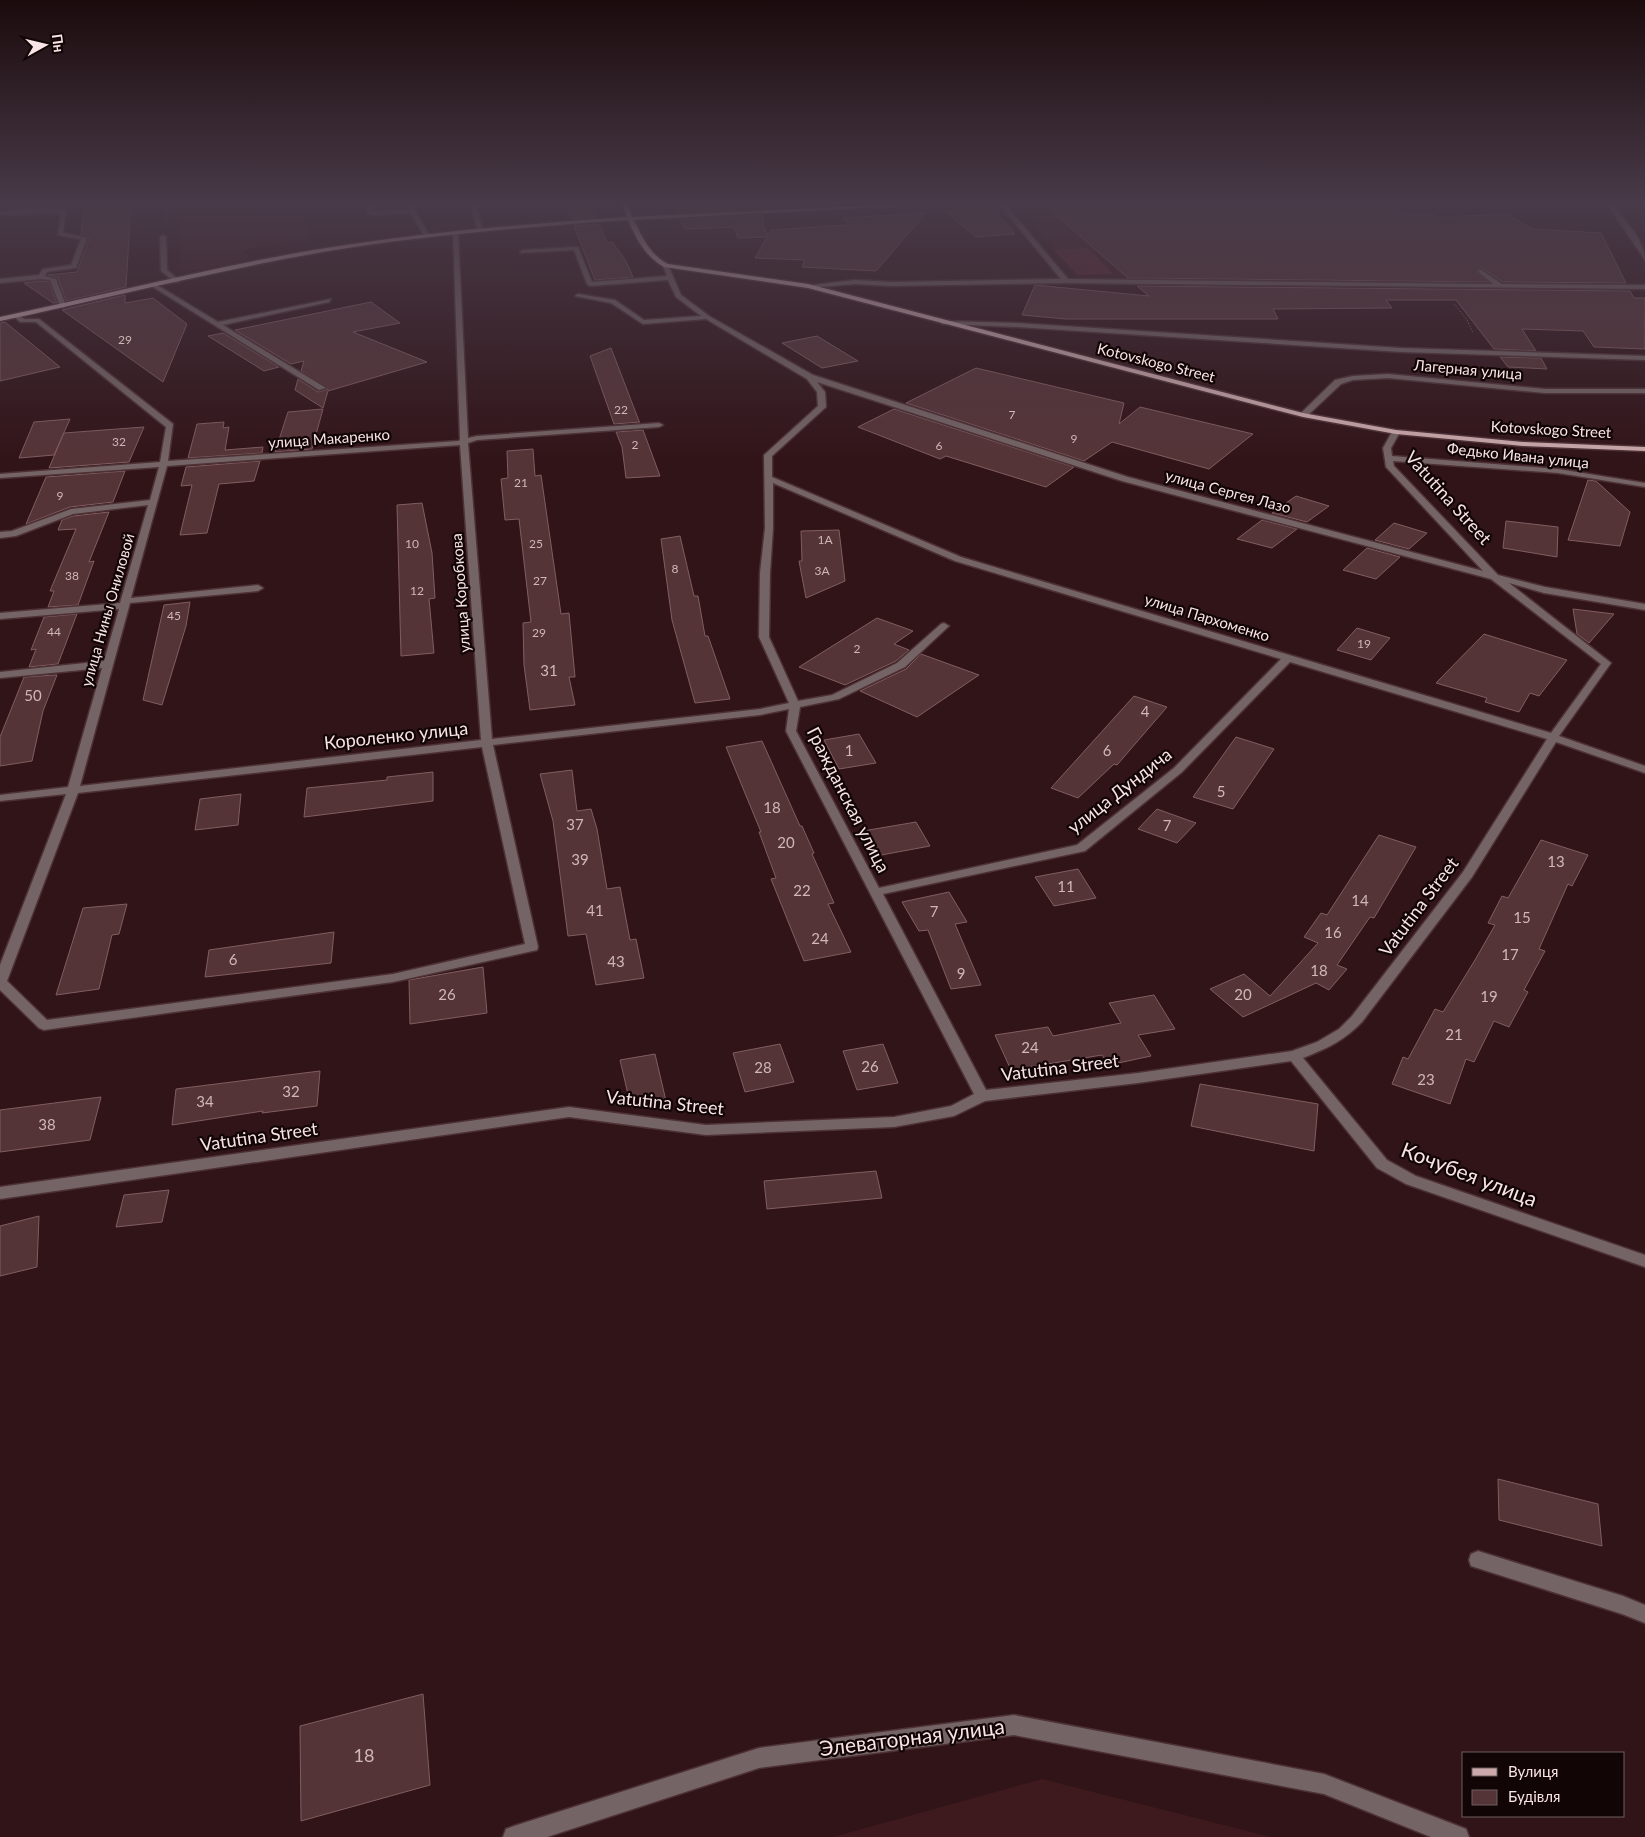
<svg xmlns="http://www.w3.org/2000/svg" width="1645" height="1837" font-family="Lato,sans-serif">
<style>
.built{fill:#3e191e}
.green{fill:#60232d}
.building{fill:#553437;stroke:#815d60}
.lines{fill:none;stroke-linecap:round;stroke-linejoin:round}
.minor-casing{stroke:#4d3135;stroke-width:3}
.major-casing{stroke:#4d3135;stroke-width:3}
.path{stroke:#9e8487;stroke-width:1;stroke-dasharray:1 2;stroke-linecap:butt}
.minor{fill:#746465;fill-rule:evenodd}
.major{fill:#ccaaac;fill-rule:evenodd}
.labels{text-anchor:middle;stroke-width:4.5;stroke-linejoin:round;paint-order:stroke}
.far-number-label{font-size:12px;fill:#d0b7b9}
.far-street-label{font-size:15px;fill:#f9e3e4;stroke:#110506}
.number-label{font-size:15px;fill:#d0b7b9}
.street-label{font-size:18px;fill:#f9e3e4;stroke:#110506}
.near-number-label{font-size:18px;fill:#d0b7b9}
.near-street-label{font-size:21px;fill:#f9e3e4;stroke:#110506}
</style>
<rect width="100%" height="100%" fill="#311418"/>
<!-- built -->
<g class="built">
<path d="M241 204H309V238L243 251 251 259 181 273 179 207Z"/>
<path d="M1054 204H1174L1237 249 1235 279 1075 277 1018 206Z"/>
<path d="M1042 1779 1271 1837H833Z"/>
</g>
<!-- green -->
<path class="green" d="M1088 248 1113 274 1078 275 1054 250Z"/>
<!-- building -->
<g class="building">
<path d="M84 204H131L126 287 66 301 58 278 48 275 77 272 89 239 81 235Z"/>
<path d="M566 204H590L596 217 571 219Z"/>
<path d="M671 204H763V209L676 213Z"/>
<path d="M1128 204H1365V207L1391 206 1408 215 1431 214 1437 217 1507 214 1532 229 1601 233 1626 283 1503 282 1480 267 1476 272 1488 282 1128 278 1049 209Z"/>
<path d="M993 208 1015 234 976 237 944 211Z"/>
<path d="M926 213 876 271 802 267 805 260 755 258 767 237 738 238 734 227 685 229 679 219 763 215V226L768 236 771 230 848 225 843 218Z"/>
<path d="M599 224 607 243 612 242 625 259 633 277 595 280 574 226Z"/>
<path d="M41 281 49 282 57 303H53L24 283Z"/>
<path d="M1035 285 1149 296 1137 286 1630 291 1634 298H1645V349L1594 347 1583 331 1522 329 1536 351 1494 349 1456 300H1386L1392 308 1273 309 1278 319H1066L1022 315Z"/>
<path d="M125 295V303L153 298 187 324 163 382 62 310Z"/>
<path d="M371 302 400 323 353 332 427 362 328 391 323 408 295 390 298 379 318 392 328 389 301 371 304 361 291 364 235 330Z"/>
<path d="M5 322 60 367 0 381V323Z"/>
<path d="M223 333 279 367 264 371 208 336Z"/>
<path d="M817 336 858 361 822 368 782 343Z"/>
<path d="M611 348 639 421 640 422 614 424 590 356Z"/>
<path d="M1500 357 1541 358 1547 369 1508 367Z"/>
<path d="M976 368 1124 403 1119 424 1140 407 1253 434 1209 469 1112 442 1084 461 906 403Z"/>
<path d="M323 409 312 449 275 452 288 412Z"/>
<path d="M894 409 1074 467 1046 487 946 456 940 459 858 427Z"/>
<path d="M70 419 54 455 19 458 34 422Z"/>
<path d="M224 422 223 428 229 427 225 450 263 447 262 453 188 458 197 424Z"/>
<path d="M144 427 129 462 49 468 64 433Z"/>
<path d="M643 430 660 476 626 478 622 447 616 432Z"/>
<path d="M533 449 535 476 541 475 561 614 569 613 575 677H569L575 705 530 710 524 665 523 623 531 622 519 519 505 520 501 479 508 478 507 451Z"/>
<path d="M260 461 254 481 219 484 207 533 180 535 192 485 181 486 186 467Z"/>
<path d="M125 471 113 502 70 507 26 524 46 477Z"/>
<path d="M1588 480 1596 481 1630 512 1620 546 1568 540Z"/>
<path d="M1296 496 1329 506 1307 522 1272 513Z"/>
<path d="M422 503 432 553 435 598 429 599 434 653 401 656 397 505Z"/>
<path d="M109 512 89 562 94 561 78 605 48 607 54 591H50L76 529 58 530 62 520 73 516Z"/>
<path d="M1262 520 1297 529 1272 548 1237 539Z"/>
<path d="M1506 521 1558 527 1557 557 1503 548Z"/>
<path d="M1394 523 1427 533 1409 549 1375 540Z"/>
<path d="M839 530 845 581 806 598 799 561H802L801 531Z"/>
<path d="M680 536 694 596H698L705 636H708L730 699 695 703 672 620 661 539Z"/>
<path d="M1367 548 1400 557 1376 579 1343 570Z"/>
<path d="M190 602 186 626 162 705 143 700 164 605Z"/>
<path d="M1573 609 1614 614 1589 643 1577 634Z"/>
<path d="M77 614 58 664 29 667 36 649 31 650 44 617Z"/>
<path d="M877 618 913 631 894 644 909 650 896 661 845 685 799 667Z"/>
<path d="M1357 628 1390 638 1371 660 1337 650Z"/>
<path d="M1484 634 1567 660 1539 696 1530 693 1519 712 1485 702 1487 698 1436 683Z"/>
<path d="M921 654 979 675 917 717 860 691 906 669Z"/>
<path d="M55 675H57L43 711 32 761 0 766V737L24 677Z"/>
<path d="M1134 696 1167 707 1117 765 1114 764 1078 798 1051 788Z"/>
<path d="M859 734 876 763 839 769 824 740Z"/>
<path d="M1236 737 1274 749 1233 809 1193 797Z"/>
<path d="M762 741 800 826H802L814 853 812 854 834 903 828 904 851 952 804 961 771 879 776 878 759 832H761L726 747Z"/>
<path d="M572 770 577 811 591 809 597 829 607 889 620 887 630 940 636 939 644 978 596 985 586 934 568 936 553 821 540 774Z"/>
<path d="M433 772V801L304 817 307 788 387 780V777Z"/>
<path d="M241 794 238 825 195 830 200 799Z"/>
<path d="M1157 809 1196 823 1177 843 1138 829Z"/>
<path d="M916 822 930 846 876 856 863 831Z"/>
<path d="M1379 835 1416 847 1374 918 1370 917 1337 965 1347 969 1329 990 1316 983 1243 1017 1210 989 1244 974 1270 996 1318 943 1304 937 1321 913 1327 915Z"/>
<path d="M1541 840 1588 855 1572 886 1568 884 1539 949 1545 951 1524 990 1528 992 1509 1027 1494 1021 1474 1062 1466 1059 1450 1104 1392 1084 1403 1057 1408 1059 1435 1009 1443 1012 1475 960 1495 925 1488 923 1502 896 1508 898Z"/>
<path d="M1078 869 1096 898 1054 906 1035 877Z"/>
<path d="M949 892 967 922 955 924 981 985 951 989 928 930 919 931 902 902Z"/>
<path d="M127 904 119 934 112 935 99 989 56 995 83 908Z"/>
<path d="M334 932 331 963 205 977 209 950Z"/>
<path d="M483 967 487 1013 410 1024 409 980Z"/>
<path d="M1154 995 1175 1029 1138 1035 1151 1056 1109 1065 1102 1055 1011 1070 995 1035 1048 1027 1053 1036 1121 1023 1109 1003Z"/>
<path d="M780 1044 794 1082 745 1092 733 1053Z"/>
<path d="M883 1044 898 1083 857 1090 843 1051Z"/>
<path d="M655 1054 666 1101 631 1107 620 1060Z"/>
<path d="M320 1071 317 1106 262 1113 263 1111 172 1125 176 1089Z"/>
<path d="M1200 1084 1318 1104 1314 1151 1191 1126Z"/>
<path d="M101 1097 90 1140 0 1152V1110Z"/>
<path d="M876 1171 882 1198 767 1209 764 1181Z"/>
<path d="M169 1190 162 1222 116 1227 124 1195Z"/>
<path d="M39 1216 37 1267 0 1276V1226Z"/>
<path d="M1498 1479 1598 1504 1602 1546 1499 1520Z"/>
<path d="M423 1694 430 1785 301 1821 300 1726Z"/>
</g>
<g class="lines">
<defs>
<g id="minor">
<path d="M368 204H374L373 211 409 209 408 204H414L415 211 430 236 425 237 410 213 370 215 367 213Z"/>
<path d="M470 204H476L483 231 478 230Z"/>
<path d="M999 204H1005L1068 279 1493 284 1478 272 1480 269 1502 284 1645 285V289L1066 283 891 286 855 284 808 288 805 286 855 280 891 282 1061 279Z"/>
<path d="M1607 204H1613C1624 220 1645 240 1645 260Z"/>
<path d="M42 208 66 210 63 233 87 238 76 268 47 272 45 276 56 279 66 306 63 308 60 306 50 280 41 279 0 283V279L39 275 43 269 71 265 81 239 58 235 61 213 0 215V211Z"/>
<path d="M453 232 458 233 468 438 477 436 659 423 663 425 659 427 477 440 468 443 492 739 760 709 789 703 759 637 760 573 765 528 764 455 818 406 817 392 807 379 706 319 643 324 611 303 575 296 578 294 615 300 644 320 701 316 676 297 668 280 590 286 587 284 574 250 520 253 522 250 578 247 592 282 667 276 663 266 668 265 681 295 709 316 813 375 1128 477 1483 571 1386 467 1383 448 1393 430 1400 432 1391 448 1392 456 1558 469 1645 483V487L1558 473 1393 461 1394 466 1498 575 1545 587 1645 604V610L1544 593 1509 583 1611 663 1559 736 1645 766V773L1556 742 1472 877 1362 1022C1345 1040 1326 1049 1303 1058L1387 1160 1416 1176 1645 1255V1267L1406 1184 1377 1168 1291 1061 1138 1083 985 1101 954 1116 894 1127 706 1135 569 1117 0 1199V1187L569 1107 706 1125 894 1117 951 1106 974 1094 786 731 789 709 760 715 493 745 538 947 537 950 393 982 44 1030 39 1028 0 990V965L66 794 0 801V795L68 787 102 668 0 678V672L104 661 119 609 0 619V613L120 603 148 505 73 514 16 536 0 538V532L12 531 71 509 150 500 159 467 0 478V474L160 462 166 427 36 322H20L14 316 17 314 24 319H39L173 424 168 461 458 441 460 440ZM817 382 1122 481 1491 579 1601 664 1551 733 961 557 772 477V456L826 407 825 392ZM460 445 481 740 80 786 130 603 258 591 263 588 258 585 131 598 167 466ZM773 483 955 561 1281 659 1174 768 1077 845 879 888 796 731 800 707 839 699 905 667 949 626 944 623 941 624 897 663 832 695 798 701 769 637 770 573 773 528ZM1290 662 1547 739 1463 872 1352 1016 1339 1029 1317 1042 1292 1051 1138 1073 986 1090 883 894 1085 851 1182 772ZM482 747 525 944 393 974 47 1020 7 981 78 793Z"/>
<path d="M163 235 166 237 167 270 179 280V282H175L161 271 160 237Z"/>
<path d="M153 285H157L218 322 331 299 329 302 223 325 326 388 319 390 153 287Z"/>
<path d="M944 321 1017 323 1401 348 1645 356V360L1401 352 1017 327 942 324 941 323Z"/>
<path d="M1388 374 1545 389H1645V393H1545L1388 378 1353 380 1341 384 1306 417 1299 415 1335 380 1353 376Z"/>
<path d="M1478 1551 1623 1596 1645 1605V1623L1622 1614 1471 1566 1469 1560 1471 1554Z"/>
<path d="M1014 1715 1324 1774 1466 1829 1469 1837H1431L1324 1794 1014 1735 759 1768 547 1837H503L506 1829 514 1826 759 1748Z"/>
</g>
<path id="major" d="M622 204H628L632 217 900 204 897 206 634 220C642 237 650 255 668 264L808 284 1303 413 1396 430 1523 442 1645 447V451L1523 446 1396 434 1303 417 808 288 664 267C646 257 636 239 628 220 526 227 424 235 323 252 214 271 107 298 0 321V317C108 294 216 266 326 248 426 232 526 224 627 217Z"/>
</defs>
<!-- minor casing -->
<use href="#minor" class="minor-casing"/>
<!-- major casing -->
<use href="#major" class="major-casing"/>
<!-- path -->
<g class="path">
<path d="M166 222 169 204"/>
<path d="M1454 304 1467 320 1473 333"/>
</g>
<!-- minor -->
<use href="#minor" class="minor"/>
<!-- major -->
<use href="#major" class="major"/>
</g>
<!-- sky -->
<linearGradient id="sky" x2="0" y2="1"><stop stop-color="#1b0b0d"/><stop offset="0.44" stop-color="#483a48"/><stop offset="1" stop-color="#483a48" stop-opacity="0"/></linearGradient>
<rect width="1645" height="461" fill="url(#sky)"/>
<g class="labels">
<!-- far-number labels -->
<g class="far-number-label">
<text x="125" y="344">29</text>
<text x="621" y="414">22</text>
<text x="1012" y="419">7</text>
<text x="1074" y="443">9</text>
<text x="119" y="446">32</text>
<text x="635" y="449">2</text>
<text x="939" y="450">6</text>
<text x="521" y="487">21</text>
<text x="60" y="500">9</text>
<text x="825" y="544">1А</text>
<text x="412" y="548">10</text>
<text x="536" y="548">25</text>
<text x="675" y="573">8</text>
<text x="822" y="575">3А</text>
<text x="72" y="580">38</text>
<text x="540" y="585">27</text>
<text x="417" y="595">12</text>
<text x="174" y="620">45</text>
<text x="54" y="636">44</text>
<text x="539" y="637">29</text>
<text x="1364" y="648">19</text>
<text x="857" y="653">2</text>
</g>
<!-- far-street labels -->
<g class="far-street-label">
<text transform="translate(1156 363) rotate(14)" y="5">Kotovskogo Street</text>
<text transform="translate(1468 370) rotate(5)" y="5">Лагерная улица</text>
<text transform="translate(1551 430) rotate(3)" y="5">Kotovskogo Street</text>
<text transform="translate(329 439) rotate(-4)" y="5">улица Макаренко</text>
<text transform="translate(1518 456) rotate(6)" y="5">Федько Ивана улица</text>
<text transform="translate(1228 492) rotate(15)" y="5">улица Сергея Лазо</text>
<text transform="translate(461 593) rotate(-94)" y="5">улица Коробкова</text>
<text transform="translate(108 610) rotate(-74)" y="5">улица Нины Ониловой</text>
<text transform="translate(1207 618) rotate(17)" y="5">улица Пархоменко</text>
</g>
<!-- number labels -->
<g class="number-label">
<text x="549" y="676">31</text>
<text x="33" y="701">50</text>
<text x="1145" y="717">4</text>
<text x="849" y="756">1</text>
<text x="1107" y="756">6</text>
<text x="1221" y="797">5</text>
<text x="772" y="813">18</text>
<text x="575" y="830">37</text>
<text x="1167" y="831">7</text>
<text x="786" y="848">20</text>
<text x="580" y="865">39</text>
<text x="1556" y="867">13</text>
<text x="1066" y="892">11</text>
<text x="802" y="896">22</text>
<text x="1360" y="906">14</text>
<text x="595" y="916">41</text>
<text x="934" y="917">7</text>
<text x="1522" y="923">15</text>
<text x="1333" y="938">16</text>
<text x="820" y="944">24</text>
<text x="1510" y="960">17</text>
<text x="233" y="965">6</text>
<text x="616" y="967">43</text>
<text x="1319" y="976">18</text>
<text x="961" y="979">9</text>
<text x="447" y="1000">26</text>
<text x="1243" y="1000">20</text>
<text x="1489" y="1002">19</text>
<text x="1454" y="1040">21</text>
<text x="1030" y="1053">24</text>
<text x="870" y="1072">26</text>
<text x="763" y="1073">28</text>
<text x="1426" y="1085">23</text>
<text x="291" y="1097">32</text>
<text x="205" y="1107">34</text>
<text x="47" y="1130">38</text>
</g>
<!-- street labels -->
<g class="street-label">
<text transform="translate(1448 498) rotate(48)" y="6">Vatutina Street</text>
<text transform="translate(396 736) rotate(-6)" y="6">Короленко улица</text>
<text transform="translate(1120 791) rotate(-38)" y="6">улица Дундича</text>
<text transform="translate(848 800) rotate(63)" y="6">Гражданская улица</text>
<text transform="translate(1419 907) rotate(-53)" y="6">Vatutina Street</text>
<text transform="translate(1060 1068) rotate(-7)" y="6">Vatutina Street</text>
<text transform="translate(665 1103) rotate(6)" y="6">Vatutina Street</text>
<text transform="translate(259 1137) rotate(-8)" y="6">Vatutina Street</text>
</g>
<!-- near-number labels -->
<g class="near-number-label">
<text x="364" y="1762">18</text>
</g>
<!-- near-street labels -->
<g class="near-street-label">
<text transform="translate(1469 1175) rotate(21)" y="7">Кочубея улица</text>
<text transform="translate(912 1738) rotate(-7)" y="7">Элеваторная улица</text>
</g>
</g>
<!-- legend -->
<rect x="1462" y="1752" width="162" height="65" fill="#110506" stroke="#6e5e5f"/>
<rect x="1472" y="1768" width="25" height="8" fill="#ccaaac" stroke="#6e5e5f"/>
<text x="1508" y="1777" font-size="15" fill="#f9e3e4">Вулиця</text>
<rect x="1472" y="1790" width="25" height="15" fill="#553437" stroke="#6e5e5f"/>
<text x="1508" y="1802" font-size="15" fill="#f9e3e4">Будівля</text>
<!-- north arrow -->
<g transform="translate(45 45) rotate(82)" stroke="#110506" stroke-width="4" paint-order="stroke">
<path d="M0-4L9 19L0 12L-9 19Z" fill="#f9e3e4"/>
<text y="-8" font-size="14" font-weight="bold" text-anchor="middle" fill="#f9e3e4">Пн</text>
</g>
</svg>
